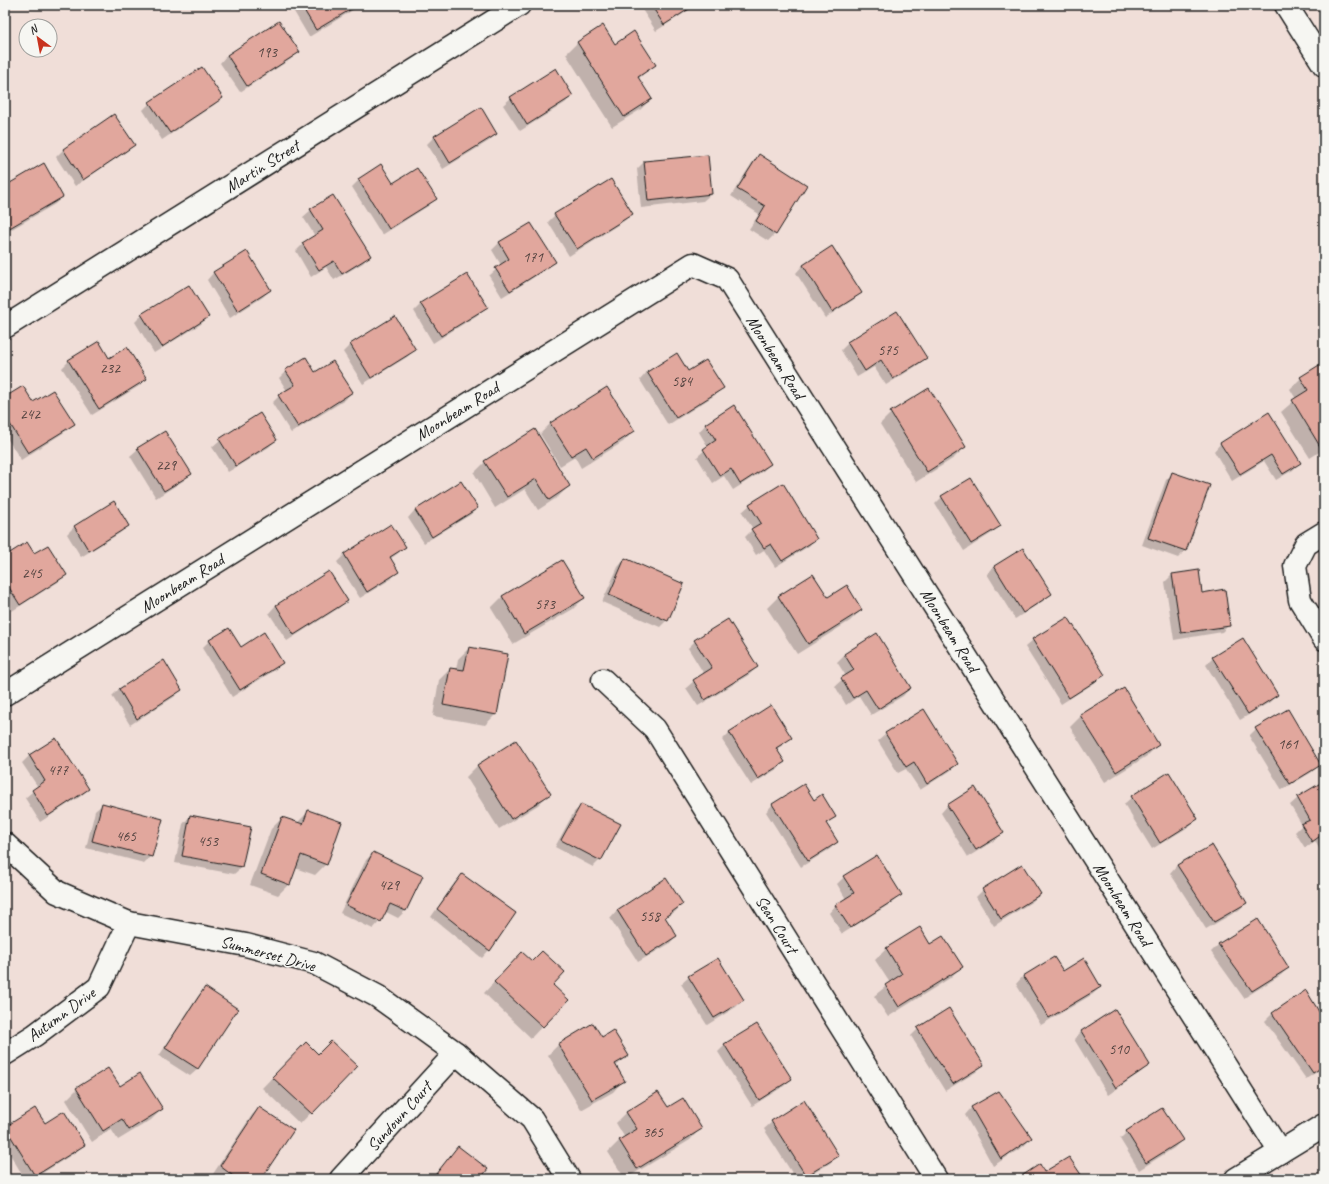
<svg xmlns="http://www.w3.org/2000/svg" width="1329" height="1184" font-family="Caveat,sans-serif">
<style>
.shadow{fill:#0003}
.building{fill:#e1a79d;stroke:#1c1c1c}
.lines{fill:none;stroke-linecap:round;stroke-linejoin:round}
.minor-casing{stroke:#1c1c1c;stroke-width:25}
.minor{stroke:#f6f6f2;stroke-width:22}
.labels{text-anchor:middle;stroke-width:3;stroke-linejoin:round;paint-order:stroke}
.number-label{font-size:15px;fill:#4d3f3c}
.street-label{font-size:17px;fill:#1c1c1c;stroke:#f6f6f2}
</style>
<rect width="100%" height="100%" fill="#f0ded8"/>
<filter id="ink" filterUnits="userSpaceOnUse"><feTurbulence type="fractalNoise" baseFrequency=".025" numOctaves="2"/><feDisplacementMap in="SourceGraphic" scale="8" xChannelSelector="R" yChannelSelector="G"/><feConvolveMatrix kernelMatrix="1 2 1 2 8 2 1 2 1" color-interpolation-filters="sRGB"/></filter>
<g filter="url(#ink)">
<!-- shadow -->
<g class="shadow">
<path d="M290 5H361L309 37Z"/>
<path d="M639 5H697L656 31Z"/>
<path d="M603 27 615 45 654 65 638 79 651 99 640 110 612 127 566 54 577 43Z"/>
<path d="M298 52 291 59 240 92 220 63 227 55Z"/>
<path d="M572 96 565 103 520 131 503 105 511 98Z"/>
<path d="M221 98 214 105 162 140 143 110 150 103Z"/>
<path d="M480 108 496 134 489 141 443 169 427 144 434 137Z"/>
<path d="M114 116 134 145 126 152 75 186 56 157 63 150Z"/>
<path d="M759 156 775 234 768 241 749 229 759 214 731 196 752 163Z"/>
<path d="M644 162 711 194 703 201 641 208 637 169Z"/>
<path d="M359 180 393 184 435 199 428 206 382 235 352 187Z"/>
<path d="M5 187 62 197 55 204 5 233Z"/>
<path d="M333 196 370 255 363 263 334 280 326 267 311 277 296 251 303 244 315 236 303 217 311 210Z"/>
<path d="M631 214 624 221 569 256 548 222 555 215Z"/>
<path d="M530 224 554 262 547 269 502 297 489 276 501 265 492 250 499 243Z"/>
<path d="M803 265 860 293 853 300 825 318 796 273Z"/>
<path d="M214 272 270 290 263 297 230 318 207 280Z"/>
<path d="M421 304 486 307 479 314 433 343 414 311Z"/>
<path d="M142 315 208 317 201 324 154 353 135 322Z"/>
<path d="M394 318 414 350 407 357 363 384 343 352 350 345Z"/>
<path d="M848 343 926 358 918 365 886 385 874 367 857 377 841 350Z"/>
<path d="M109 360 146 379 139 386 92 415 62 368 69 361Z"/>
<path d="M1324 364V449L1310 458 1281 412 1296 399 1290 389 1301 378Z"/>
<path d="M286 371 315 373 352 392 345 400 291 433 272 403 279 396 287 391 279 378Z"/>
<path d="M647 372H687L722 388 715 395 668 425 640 380Z"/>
<path d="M5 398 33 404 74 424 66 431 21 460 5 435Z"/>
<path d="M891 413 965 447 954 458 916 482 880 424Z"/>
<path d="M1269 413 1300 462 1293 470 1276 480 1264 461 1232 481 1214 451 1221 443Z"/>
<path d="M551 423 634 431 623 442 581 468 575 457 560 466 540 434Z"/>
<path d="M706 424 770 464 763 471 733 490 724 476 713 483 697 457 708 447 699 432Z"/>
<path d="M164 432 190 474 183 481 156 498 130 456 138 449Z"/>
<path d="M220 440H276L269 447 228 472 212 447Z"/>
<path d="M485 462 569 486 558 497 538 510 525 489 495 508 474 473Z"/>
<path d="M1173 473 1185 551 1178 558 1142 545 1166 480Z"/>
<path d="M782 484 816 538 809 546 775 567 764 550 756 555 745 537 753 529 742 512 750 505Z"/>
<path d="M942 497 999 526 992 533 964 551 935 504Z"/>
<path d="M113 503 128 525 120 533 81 557 67 534 74 527Z"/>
<path d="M477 508 470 515 424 543 408 518 415 510Z"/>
<path d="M404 547 397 554 390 559 398 571 391 579 360 598 337 562 344 555Z"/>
<path d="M1023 549 1051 594 1043 601 1015 619 987 574 994 567Z"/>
<path d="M34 555 66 575 58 582 12 611 5 600V557Z"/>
<path d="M625 559 667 620 660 627 602 602 618 567Z"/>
<path d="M561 561 584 598 573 609 513 644 491 608 502 597Z"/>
<path d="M329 573 347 601 339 608 287 641 269 613 276 605Z"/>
<path d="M813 575 827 599 861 610 850 621 797 654 767 608 778 597Z"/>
<path d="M1172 575 1201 594 1229 625 1222 632 1174 640 1165 582Z"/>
<path d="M1068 618 1103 675 1096 682 1061 704 1025 647 1033 640Z"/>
<path d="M228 629 240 648 282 663 275 670 232 697 202 648 209 641Z"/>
<path d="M695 641 757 667 750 674 698 706 686 688 694 681 704 674 688 648Z"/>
<path d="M469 648 496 714 485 725 433 716 439 680 450 669 456 670 458 659Z"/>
<path d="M844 655 910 688 903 696 871 715 859 696 846 705 835 686 846 676 837 662Z"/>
<path d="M1213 658 1277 694 1270 702 1240 720 1206 665Z"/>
<path d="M119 689 181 690 174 697 130 725 112 696Z"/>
<path d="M924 710 957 764 950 771 920 790 906 769 898 773 878 741 886 734Z"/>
<path d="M1081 716 1158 745 1147 756 1105 782 1070 727Z"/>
<path d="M1256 729 1319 765 1312 772 1282 790 1249 736Z"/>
<path d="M729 733 790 738 783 745 776 749 784 762 777 769 751 785 722 740Z"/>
<path d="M55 739 88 789 81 796 40 822 25 798 38 787 22 763 29 756Z"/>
<path d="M516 741 549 794 538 805 499 829 466 777 477 766Z"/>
<path d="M1169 774 1197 819 1190 826 1152 849 1124 804 1132 797Z"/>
<path d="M1324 782V857L1315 841 1305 848 1295 832 1302 825 1290 805 1298 798Z"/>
<path d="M813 801 835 817 826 824 837 842 830 849 801 867 766 812 773 804Z"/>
<path d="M103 804 151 856 144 863 86 848 95 811Z"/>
<path d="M582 805 600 860 593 867 555 847 574 812Z"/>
<path d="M948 805 1002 833 995 840 968 857 941 813Z"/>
<path d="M309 811 326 864 315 875 295 868 289 884 278 895 250 885 271 829 282 818 297 823Z"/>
<path d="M190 816 242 867 234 874 175 863 183 824Z"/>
<path d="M373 853 422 877 405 911 398 918 386 912 380 921 373 929 340 913 366 860Z"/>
<path d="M1177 865 1246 903 1239 910 1206 929 1170 873Z"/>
<path d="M462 875 489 950 482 958 431 917 455 882Z"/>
<path d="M844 877 900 895 893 902 842 934 829 913 836 905 846 899 837 884Z"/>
<path d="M983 890 1040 894 1033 901 994 926 976 897Z"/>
<path d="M682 904 675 912 664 918 676 936 669 944 638 962 610 918 617 910Z"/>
<path d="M1258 920 1288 968 1281 975 1244 998 1211 952 1218 945Z"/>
<path d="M919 929 930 945 961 967 950 978 888 1017 874 996 890 983 875 960 886 949Z"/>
<path d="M717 959 743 1000 736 1007 707 1025 681 984 689 977Z"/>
<path d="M511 964 552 985 567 1000 531 1038 484 993Z"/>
<path d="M1062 972 1100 987 1093 994 1041 1025 1016 984 1023 976Z"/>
<path d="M205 989 237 1009 198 1069 190 1076 159 1056 198 996Z"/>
<path d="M1115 1011 1148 1065 1141 1072 1108 1095 1074 1039 1081 1032Z"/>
<path d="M1273 1013 1324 1022V1067L1306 1079 1265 1021Z"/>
<path d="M918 1029 983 1065 976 1072 945 1091 911 1036Z"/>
<path d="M601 1038 628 1056 615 1067 623 1081 613 1092 581 1110 548 1055 559 1044Z"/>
<path d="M725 1045 791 1079 784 1086 752 1106 718 1052Z"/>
<path d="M295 1054 318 1055 356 1066 300 1124 262 1088Z"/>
<path d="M77 1089 162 1109 151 1120 118 1140 111 1129 92 1142 66 1100Z"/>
<path d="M972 1107 1031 1138 1024 1146 993 1166 965 1115Z"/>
<path d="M259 1108V1179H220L213 1174 252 1115Z"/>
<path d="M35 1109 45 1124 84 1145 76 1152 33 1179H25L5 1146V1128Z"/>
<path d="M627 1112 700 1129 690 1140 625 1179 608 1152 619 1141 625 1138 616 1123Z"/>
<path d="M772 1122 837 1156 830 1163 804 1179H796L764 1129Z"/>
<path d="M1127 1132 1182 1140 1174 1148 1139 1170 1120 1139Z"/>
<path d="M458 1147 478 1179H432L451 1155Z"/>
<path d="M687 1176 689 1179H682Z"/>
</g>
<!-- building -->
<g class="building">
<path d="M301 5H358L316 30Z"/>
<path d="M651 5H695L664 25Z"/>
<path d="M279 21 300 52 247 86 227 55Z"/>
<path d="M603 25 615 44 634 31 656 65 638 77 652 99 624 117 577 42Z"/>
<path d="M202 67 223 98 170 133 149 102Z"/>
<path d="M556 68 573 96 527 125 510 97Z"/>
<path d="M481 107 497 134 450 163 434 136Z"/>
<path d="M114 114 135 145 83 180 63 149Z"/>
<path d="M759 154 807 185 776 235 756 221 765 206 737 189Z"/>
<path d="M708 155 712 194 648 201 644 161Z"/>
<path d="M44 163 63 197 6 230 5 228V186Z"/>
<path d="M381 164 393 183 417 168 437 199 389 229 358 179Z"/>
<path d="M611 179 633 214 577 249 554 214Z"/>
<path d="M333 195 371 256 342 274 334 261 319 270 302 243 323 230 310 209Z"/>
<path d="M531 223 556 262 510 291 495 268 509 259 499 242Z"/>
<path d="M832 246 862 293 832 312 803 265Z"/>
<path d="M247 251 271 290 238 311 213 272Z"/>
<path d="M467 274 488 307 441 336 420 303Z"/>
<path d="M189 285 209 317 162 347 141 314Z"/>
<path d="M897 311 927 358 893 379 881 360 865 371 847 342Z"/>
<path d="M395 316 416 350 371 378 350 344Z"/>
<path d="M99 341 109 358 127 347 147 379 99 409 68 360Z"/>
<path d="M677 353 688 371 706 360 724 388 676 418 647 372Z"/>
<path d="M306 357 315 372 333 361 353 392 298 427 278 395 295 385 285 370Z"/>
<path d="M1324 362V446L1321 448 1292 400 1308 390 1300 377Z"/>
<path d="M23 386 33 402 53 390 75 424 28 453 5 416V397Z"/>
<path d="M607 387 635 431 593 458 586 447 571 456 550 423Z"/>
<path d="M929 388 966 447 927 472 890 412Z"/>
<path d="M734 405 771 464 740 484 731 469 720 476 703 449 716 440 705 424Z"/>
<path d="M1269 412 1301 463 1283 474 1271 455 1240 474 1220 443Z"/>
<path d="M260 413 277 440 236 466 219 439Z"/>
<path d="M535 429 570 486 549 500 536 479 507 497 484 461Z"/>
<path d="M165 431 192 474 164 491 137 448Z"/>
<path d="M1172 472 1210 485 1186 551 1148 538Z"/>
<path d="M971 478 1001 526 971 544 941 496Z"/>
<path d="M461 481 478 508 432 537 415 510Z"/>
<path d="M783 483 817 539 782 561 771 544 764 548 751 529 761 523 749 504Z"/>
<path d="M114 501 129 526 89 551 74 526Z"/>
<path d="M391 524 406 547 390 557 399 572 367 592 344 554Z"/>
<path d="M27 542 34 553 48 545 67 575 20 605 5 581V556Z"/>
<path d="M1023 548 1052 594 1023 613 994 566Z"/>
<path d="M625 558 684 584 668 621 609 595Z"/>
<path d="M562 560 585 598 524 634 502 596Z"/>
<path d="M1199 570 1202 593 1225 589 1230 626 1181 633 1172 574Z"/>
<path d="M329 571 348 601 294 635 276 605Z"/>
<path d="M813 574 828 597 847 585 862 610 808 644 778 596Z"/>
<path d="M1068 617 1105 675 1069 698 1032 639Z"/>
<path d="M728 619 758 667 705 700 693 680 712 668 694 640Z"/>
<path d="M229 628 241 647 264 632 283 663 240 690 209 640Z"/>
<path d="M877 633 911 688 878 709 866 690 853 698 841 678 854 670 844 654Z"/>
<path d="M1243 638 1278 695 1248 714 1212 657Z"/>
<path d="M469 647 508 654 497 715 443 705 450 668 464 670Z"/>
<path d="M164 660 182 690 137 719 119 689Z"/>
<path d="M1124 688 1159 745 1116 772 1080 715Z"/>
<path d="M771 705 792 738 776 748 785 762 758 779 729 732Z"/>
<path d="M924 709 958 764 927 784 914 762 906 767 885 733Z"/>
<path d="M1288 709 1321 765 1290 784 1255 728Z"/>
<path d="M56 738 89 789 48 816 32 790 45 781 29 755Z"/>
<path d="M516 740 551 794 511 819 477 765Z"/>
<path d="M1169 772 1198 819 1160 843 1131 796Z"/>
<path d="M1324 781V837L1323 834 1312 842 1301 824 1310 820 1297 797Z"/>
<path d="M804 784 814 800 822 794 836 817 826 823 838 842 808 861 772 804Z"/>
<path d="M975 787 1004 833 976 850 947 805Z"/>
<path d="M102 803 163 819 152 857 92 841Z"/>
<path d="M581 804 621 824 601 861 561 840Z"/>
<path d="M308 810 342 822 327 865 301 855 290 885 261 874 282 817 303 824Z"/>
<path d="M190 815 251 827 242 867 182 856Z"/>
<path d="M1212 845 1247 903 1214 922 1177 865Z"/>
<path d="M373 852 423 876 406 911 390 904 381 922 346 905Z"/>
<path d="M877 855 902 895 850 928 835 905 854 893 843 876Z"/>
<path d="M1022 864 1041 894 1001 919 982 889Z"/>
<path d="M462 874 516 913 490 951 437 909Z"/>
<path d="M666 878 683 904 665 917 677 936 646 956 617 910Z"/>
<path d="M1258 919 1289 968 1252 991 1218 944Z"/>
<path d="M920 927 930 944 943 936 963 967 899 1007 885 985 902 974 886 948Z"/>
<path d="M542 951 565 972 553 985 569 1000 543 1027 494 982 522 952 532 961Z"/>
<path d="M1054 957 1063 971 1084 958 1101 987 1049 1018 1023 976Z"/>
<path d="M718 958 744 1000 714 1018 688 976Z"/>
<path d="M205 987 238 1009 198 1069 165 1048Z"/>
<path d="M1306 990 1324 1020V1066L1313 1073 1272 1013Z"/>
<path d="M949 1008 984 1065 953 1084 917 1028Z"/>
<path d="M1115 1009 1150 1065 1116 1088 1081 1031Z"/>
<path d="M593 1023 602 1037 613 1030 629 1056 615 1064 625 1081 592 1100 558 1044Z"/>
<path d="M757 1024 792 1079 759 1100 724 1044Z"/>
<path d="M331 1041 358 1066 312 1114 272 1077 306 1042 318 1054Z"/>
<path d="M108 1068 120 1086 140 1073 163 1109 129 1130 122 1119 103 1131 76 1088Z"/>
<path d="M999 1091 1032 1138 1001 1159 971 1107Z"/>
<path d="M658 1092 668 1107 683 1098 702 1129 637 1169 619 1140 637 1129 626 1112Z"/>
<path d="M804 1100 839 1156 806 1176 771 1121Z"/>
<path d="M259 1107 294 1130 261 1179H237L220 1166Z"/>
<path d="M35 1108 45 1123 64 1111 85 1145 35 1176 5 1127Z"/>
<path d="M1162 1108 1183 1140 1146 1163 1126 1131Z"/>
<path d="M458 1146 488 1169 480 1179H432Z"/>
<path d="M1069 1157 1084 1179H1017L1040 1164 1044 1172Z"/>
</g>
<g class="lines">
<defs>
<g id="minor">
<path d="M1286 5 1324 65"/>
<path d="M5 327 519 5"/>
<path d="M1324 533 1306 544 1295 566 1300 600 1324 639"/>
<path d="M603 680 655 729 936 1179"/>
<path d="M5 694 693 264 727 279 1280 1152"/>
<path d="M5 844 57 892 129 923 246 945 314 963 377 996 456 1053 532 1119 569 1179"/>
<path d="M5 1054 35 1035 99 987 129 923"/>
<path d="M341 1179 456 1053"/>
<path d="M1236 1179 1324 1125"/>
</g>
</defs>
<!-- minor casing -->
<use href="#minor" class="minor-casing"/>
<!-- minor -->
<use href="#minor" class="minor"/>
</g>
</g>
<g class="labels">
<!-- number labels -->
<g class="number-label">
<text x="267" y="57">193</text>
<text x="533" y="262">171</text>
<text x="888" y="355">575</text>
<text x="110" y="373">232</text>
<text x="682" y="386">584</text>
<text x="30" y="419">242</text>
<text x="166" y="470">229</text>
<text x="32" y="578">245</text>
<text x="545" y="609">573</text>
<text x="1288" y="749">161</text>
<text x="58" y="775">477</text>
<text x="126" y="841">465</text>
<text x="208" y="846">453</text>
<text x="389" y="890">429</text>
<text x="650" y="921">558</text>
<text x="1119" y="1054">510</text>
<text x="653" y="1137">365</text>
</g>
<!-- street labels -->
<g class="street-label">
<text transform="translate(262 166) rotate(-32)" y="6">Martin Street</text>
<text transform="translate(776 357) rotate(58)" y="6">Moonbeam Road</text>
<text transform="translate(457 411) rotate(-32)" y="6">Moonbeam Road</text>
<text transform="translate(182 583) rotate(-32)" y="6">Moonbeam Road</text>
<text transform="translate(950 630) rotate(58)" y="6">Moonbeam Road</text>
<text transform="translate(1123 904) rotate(58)" y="6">Moonbeam Road</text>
<text transform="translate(777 924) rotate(58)" y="6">Sean Court</text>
<text transform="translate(268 953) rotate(15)" y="6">Summerset Drive</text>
<text transform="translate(61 1014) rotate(-36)" y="6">Autumn Drive</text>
<text transform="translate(399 1116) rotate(-48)" y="6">Sundown Court</text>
</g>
</g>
<!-- margin -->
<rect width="1329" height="1184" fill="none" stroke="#f6f6f2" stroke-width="20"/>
<rect x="10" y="10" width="1309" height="1164" fill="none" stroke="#1c1c1c" stroke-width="1.5" filter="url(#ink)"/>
<!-- north arrow -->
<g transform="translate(38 38) rotate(328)"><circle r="19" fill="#f6f6f2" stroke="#9f9f9c"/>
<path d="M0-3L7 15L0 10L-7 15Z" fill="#c8321e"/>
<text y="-6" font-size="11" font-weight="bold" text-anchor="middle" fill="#1c1c1c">N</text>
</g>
</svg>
